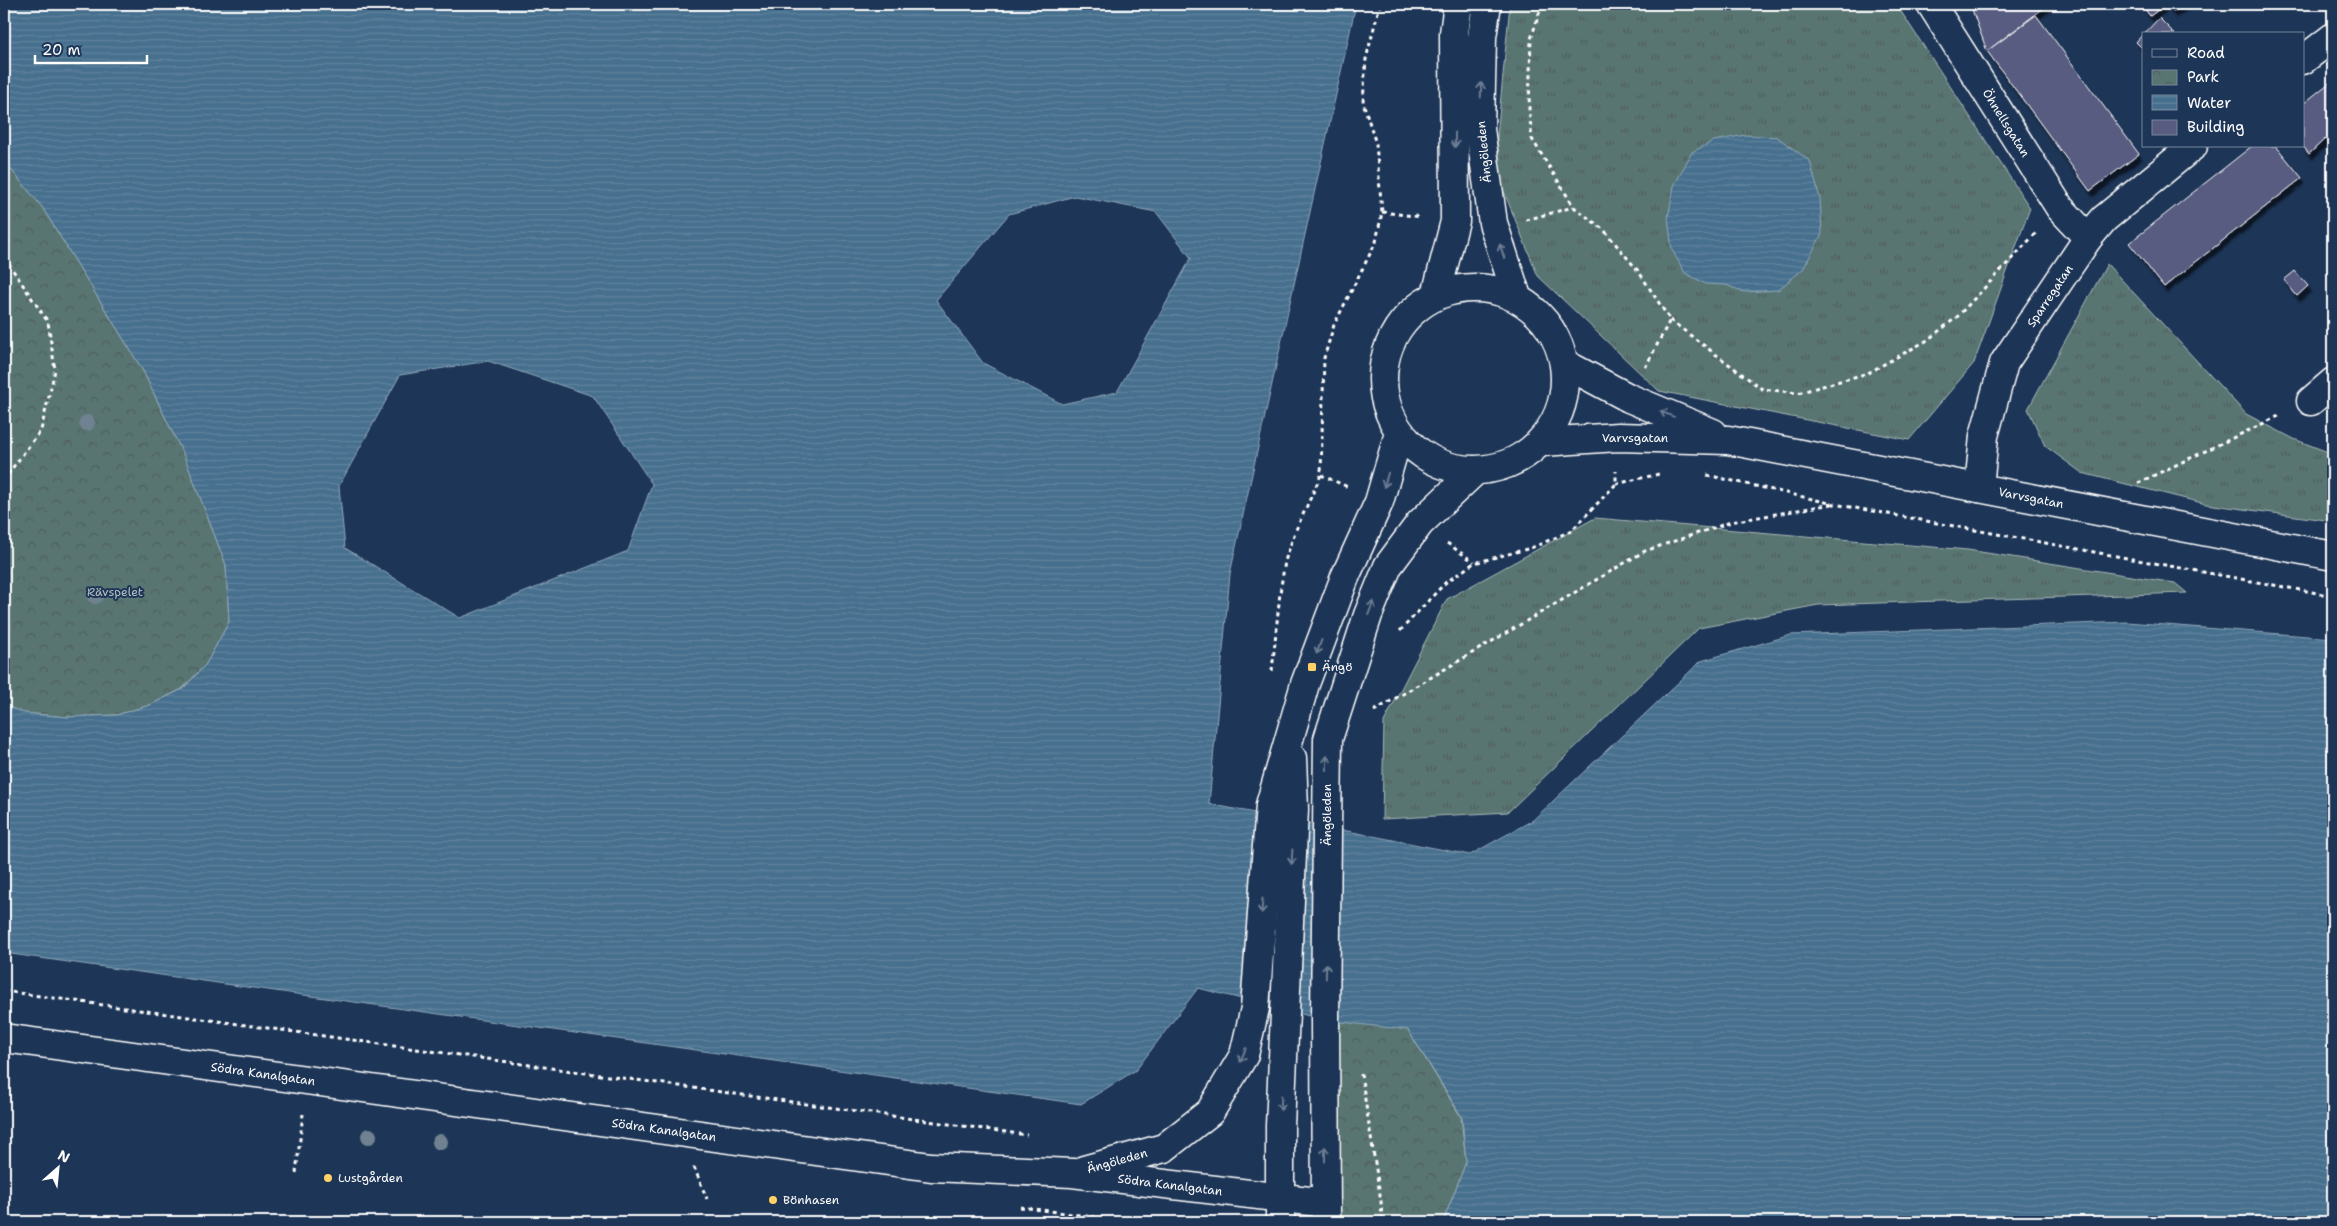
<svg xmlns="http://www.w3.org/2000/svg" width="2337" height="1226" font-family="'Shantell Sans',sans-serif">
<style>
.grass{fill:url(#grass-tufts);stroke:#acbab8}
.park{fill:url(#park-crowns);stroke:#acbab8}
.water{fill:url(#water-rules);stroke:#90a9bb;fill-rule:evenodd}
.building{fill:#585c81;stroke:#fff;filter:url(#shadow)}
.lines{fill:none;stroke-linecap:round;stroke-linejoin:round}
.minor-casing{stroke:#fff;stroke-width:31}
.major-casing{stroke:#fff;stroke-width:31}
.path{stroke:#fff;stroke-width:3;stroke-dasharray:4 4;stroke-linecap:butt}
.minor{stroke:#1d3557;stroke-width:28}
.major{stroke:#1d3557;stroke-width:28}
.tree{fill:#708291}
.oneway{stroke:#6c7c92}
.poi-dot{fill:#ffd166;stroke:#1d3557;stroke-width:2}
.labels{text-anchor:middle;stroke-width:4;stroke-linejoin:round;paint-order:stroke}
.street-label{font-size:12px;fill:#fff;stroke:#1d3557}
.park-label{font-size:12px;fill:#b4c1c0;stroke:#1d3557}
.poi-label{font-size:12px;fill:#fff;stroke:#1d3557;text-anchor:start}
</style>
<defs>
<pattern id="grass-tufts" width="24" height="20" patternUnits="userSpaceOnUse" patternTransform="scale(1.25)"><rect width="24" height="20" fill="#587572"/><path d="M3 7l-1-3M5 7V3M7 7l1-3M15 17l-1-3M17 17v-4M19 17l1-3" fill="none" stroke="#515e5d"/></pattern>
<pattern id="park-crowns" width="20" height="18" patternUnits="userSpaceOnUse" patternTransform="scale(1.25)"><rect width="20" height="18" fill="#587572"/><path d="M2 6a3 3 0 1 1 6 0M12 15a3 3 0 1 1 6 0" fill="none" stroke="#515e5d"/></pattern>
<pattern id="water-rules" width="6" height="5" patternUnits="userSpaceOnUse" patternTransform="scale(1.25)"><rect width="6" height="5" fill="#466f8e"/><path d="M0 2.5h6" fill="none" stroke="#62859f"/></pattern>
<filter id="shadow"><feDropShadow dx="3" dy="5.5" stdDeviation="1" flood-color="#0009"/></filter>
</defs>
<rect width="100%" height="100%" fill="#1d3557"/>
<filter id="ink" filterUnits="userSpaceOnUse"><feTurbulence type="fractalNoise" baseFrequency=".02" numOctaves="2"/><feDisplacementMap in="SourceGraphic" scale="10" xChannelSelector="R" yChannelSelector="G"/><feConvolveMatrix kernelMatrix="1 2 1 2 8 2 1 2 1" color-interpolation-filters="sRGB"/></filter>
<g filter="url(#ink)">
<!-- grass -->
<g class="grass">
<path d="M1510 4H1896L2030 208 1974 363 1909 440 1659 391 1538 276 1494 167Z"/>
<path d="M2107 264 2246 414 2294 439 2333 454V521L2206 504 2082 473 2045 446 2028 409Z"/>
<path d="M1595 518 1968 550 2175 583 2187 593 1818 605 1699 628 1508 812 1382 819 1384 722 1447 599Z"/>
</g>
<!-- park -->
<g class="park">
<path d="M4 161 42 207 142 369 185 458 226 565 229 622 206 664 182 689 150 705 116 715 67 717 23 713 4 705Z"/>
<path d="M1324 1011 1408 1030 1461 1117 1466 1162 1443 1222H1326Z"/>
</g>
<!-- water -->
<g class="water">
<path d="M4 4H1356L1230 574 1209 804 1470 855 1533 820 1701 661 1791 635 2127 622 2333 638V1222H1443L1466 1162 1462 1117 1408 1030 1325 1020 1198 988 1136 1070 1081 1104 4 953V705L24 713 67 717 116 715 150 705 183 689 206 664 229 622 226 565 185 458 142 369 42 207 4 161ZM1075 196 1156 212 1191 258 1117 392 1062 404 983 363 936 300 1009 214ZM488 361 593 396 652 484 628 551 460 618 345 548 339 486 400 375Z"/>
<path d="M1745 135 1777 137 1810 161 1820 199 1822 234 1803 269 1778 290 1744 292 1726 285 1706 284 1685 273 1672 250 1668 218 1674 186 1692 152 1714 141Z"/>
</g>
<!-- building -->
<g class="building">
<path d="M1970 4H2049L1987 51Z"/>
<path d="M2141 4H2185L2173 12 2166 4 2150 16Z"/>
<path d="M2036 15 2139 154 2090 191 1987 51Z"/>
<path d="M2159 18 2175 34H2144Z"/>
<path d="M2143 34V49L2136 42Z"/>
<path d="M2333 80V147L2325 139 2309 154 2303 146V104Z"/>
<path d="M2252 146H2276L2302 178 2164 287 2129 243Z"/>
<path d="M2295 271 2308 286 2297 296 2284 280Z"/>
</g>
<g class="lines">
<defs>
<g id="minor">
<path d="M1931 4 2060 208 2088 238"/>
<path d="M2303 60 2333 37"/>
<circle cx="1474" cy="379" r="91"/>
<path d="M1565 364 1629 398 1713 433"/>
<path d="M2311 401 2333 382"/>
<path d="M1542 442 1618 437 1728 440 2333 556"/>
<path d="M1979 488 1984 436 2004 363 2088 238 2104 219 2193 146"/>
<path d="M4 1038 931 1167 1072 1173 1326 1203"/>
<path d="M1084 1170 1164 1148 1210 1112 1244 1055 1255 1008 1270 805 1305 684 1345 577 1379 502 1399 433"/>
<path d="M1280 1222V1126L1294 809 1292 758"/>
<path d="M1326 1222 1325 1020 1328 739 1368 615 1388 566 1420 523 1475 471"/>
</g>
<g id="major">
<path d="M1487 4 1482 37 1480 129 1493 223 1517 297"/>
<path d="M1436 295 1455 221 1454 33 1458 4"/>
</g>
</defs>
<!-- minor casing -->
<use href="#minor" class="minor-casing"/>
<!-- major casing -->
<use href="#major" class="major-casing"/>
<!-- path -->
<g class="path">
<path d="M1542 4 1531 39 1529 109 1532 139 1574 207 1604 230 1639 272 1670 320 1645 368"/>
<path d="M1382 212 1421 217"/>
<path d="M1526 220 1573 207"/>
<path d="M4 257 48 322 55 370 41 430 8 474 4 477"/>
<path d="M1670 320 1762 389 1798 393 1868 373 1926 341 1957 317 2037 232"/>
<path d="M1321 475 1348 487"/>
<path d="M1707 475 1834 504 2333 596"/>
<path d="M2138 483 2281 415"/>
<path d="M1616 484 1659 474"/>
<path d="M1447 543 1474 562"/>
<path d="M1400 631 1445 583 1474 563 1531 548 1571 531 1616 484V471"/>
<path d="M1272 671 1280 593 1285 561 1295 532 1321 475 1324 358 1334 325 1376 242 1382 212 1376 144 1363 102 1366 59 1380 4"/>
<path d="M1374 711 1645 551 1731 522 1832 504"/>
<path d="M4 991 1027 1135"/>
<path d="M1361 1074 1381 1201 1382 1222"/>
<path d="M694 1167 707 1199"/>
<path d="M296 1173 303 1114"/>
<path d="M1020 1207 1131 1222"/>
</g>
<!-- minor -->
<use href="#minor" class="minor"/>
<!-- major -->
<use href="#major" class="major"/>
</g>
<!-- trees -->
<g class="tree">
<circle cx="87" cy="423" r="8"/>
<circle cx="95" cy="596" r="8"/>
<circle cx="369" cy="1136" r="8"/>
<circle cx="440" cy="1142" r="8"/>
</g>
<!-- one-way arrows -->
<defs><path id="oneway-shaft" d="M-6 0H5M1.5-3L5.5 0L1.5 3" fill="none" stroke-width="1.6" stroke-linecap="round" stroke-linejoin="round" transform="scale(1.25)"/></defs>
<g class="oneway">
<use href="#oneway-shaft" transform="translate(1481 90) rotate(-88)"/>
<use href="#oneway-shaft" transform="translate(1455 140) rotate(90)"/>
<use href="#oneway-shaft" transform="translate(1502 251) rotate(-108)"/>
<use href="#oneway-shaft" transform="translate(1667 414) rotate(-157)"/>
<use href="#oneway-shaft" transform="translate(1386 480) rotate(106)"/>
<use href="#oneway-shaft" transform="translate(1371 608) rotate(-68)"/>
<use href="#oneway-shaft" transform="translate(1319 647) rotate(110)"/>
<use href="#oneway-shaft" transform="translate(1327 763) rotate(-89)"/>
<use href="#oneway-shaft" transform="translate(1292 857) rotate(93)"/>
<use href="#oneway-shaft" transform="translate(1262 906) rotate(94)"/>
<use href="#oneway-shaft" transform="translate(1326 971) rotate(-89)"/>
<use href="#oneway-shaft" transform="translate(1243 1055) rotate(112)"/>
<use href="#oneway-shaft" transform="translate(1281 1103) rotate(93)"/>
<use href="#oneway-shaft" transform="translate(1325 1154) rotate(-90)"/>
</g>
</g>
<!-- markers -->
<g class="poi-dot">
<rect x="1307" y="662" width="10" height="10" rx="2.5"/>
<circle cx="328" cy="1178" r="5"/>
<circle cx="773" cy="1200" r="5"/>
</g>
<g class="labels">
<!-- street labels -->
<g class="street-label">
<text transform="translate(2006 123) rotate(58)" y="4">Öhnellsgatan</text>
<text transform="translate(1484 152) rotate(-96)" y="4">Ängöleden</text>
<text transform="translate(2050 296) rotate(-56)" y="4">Sparregatan</text>
<text x="1635" y="442">Varvsgatan</text>
<text transform="translate(2031 498) rotate(11)" y="4">Varvsgatan</text>
<text transform="translate(1327 815) rotate(-90)" y="4">Ängöleden</text>
<text transform="translate(263 1074) rotate(8)" y="4">Södra Kanalgatan</text>
<text transform="translate(664 1130) rotate(8)" y="4">Södra Kanalgatan</text>
<text transform="translate(1117 1161) rotate(-16)" y="4">Ängöleden</text>
<text transform="translate(1170 1185) rotate(7)" y="4">Södra Kanalgatan</text>
</g>
<!-- park labels -->
<g class="park-label">
<text x="115" y="596">Rävspelet</text>
</g>
<!-- poi labels -->
<g class="poi-label">
<text x="1322" y="671">Ängö</text>
<text x="338" y="1182">Lustgården</text>
<text x="783" y="1204">Bönhasen</text>
</g>
</g>
<!-- margin -->
<rect width="2337" height="1226" fill="none" stroke="#1d3557" stroke-width="20"/>
<rect x="10" y="10" width="2317" height="1206" fill="none" stroke="#fff" stroke-width="2" filter="url(#ink)"/>
<!-- legend -->
<rect x="2142" y="32" width="162" height="115" fill="#1d3557" stroke="#77869a"/>
<rect x="2152" y="49" width="25" height="8" fill="#1d3557" stroke="#77869a"/>
<text x="2187" y="58" font-size="15" fill="#ffffff">Road</text>
<rect x="2152" y="70" width="25" height="15" fill="url(#park-crowns)" stroke="#77869a"/>
<text x="2187" y="82" font-size="15" fill="#ffffff">Park</text>
<rect x="2152" y="95" width="25" height="15" fill="url(#water-rules)" stroke="#77869a"/>
<text x="2187" y="108" font-size="15" fill="#ffffff">Water</text>
<rect x="2152" y="120" width="25" height="15" fill="#585c81" stroke="#77869a"/>
<text x="2187" y="132" font-size="15" fill="#ffffff">Building</text>
<!-- north arrow -->
<g transform="translate(58 1168) rotate(27)" stroke="#1d3557" stroke-width="4" paint-order="stroke">
<path d="M0-4L9 19L0 12L-9 19Z" fill="#ffffff"/>
<text y="-8" font-size="14" font-weight="bold" text-anchor="middle" fill="#ffffff">N</text>
</g>
<!-- scale -->
<path d="M35 55v8h112v-8" fill="none" stroke="#ffffff" stroke-width="2.5"/>
<text x="42" y="55" font-size="15" fill="#ffffff" stroke="#1d3557" stroke-width="4" paint-order="stroke">20 m</text>
</svg>
